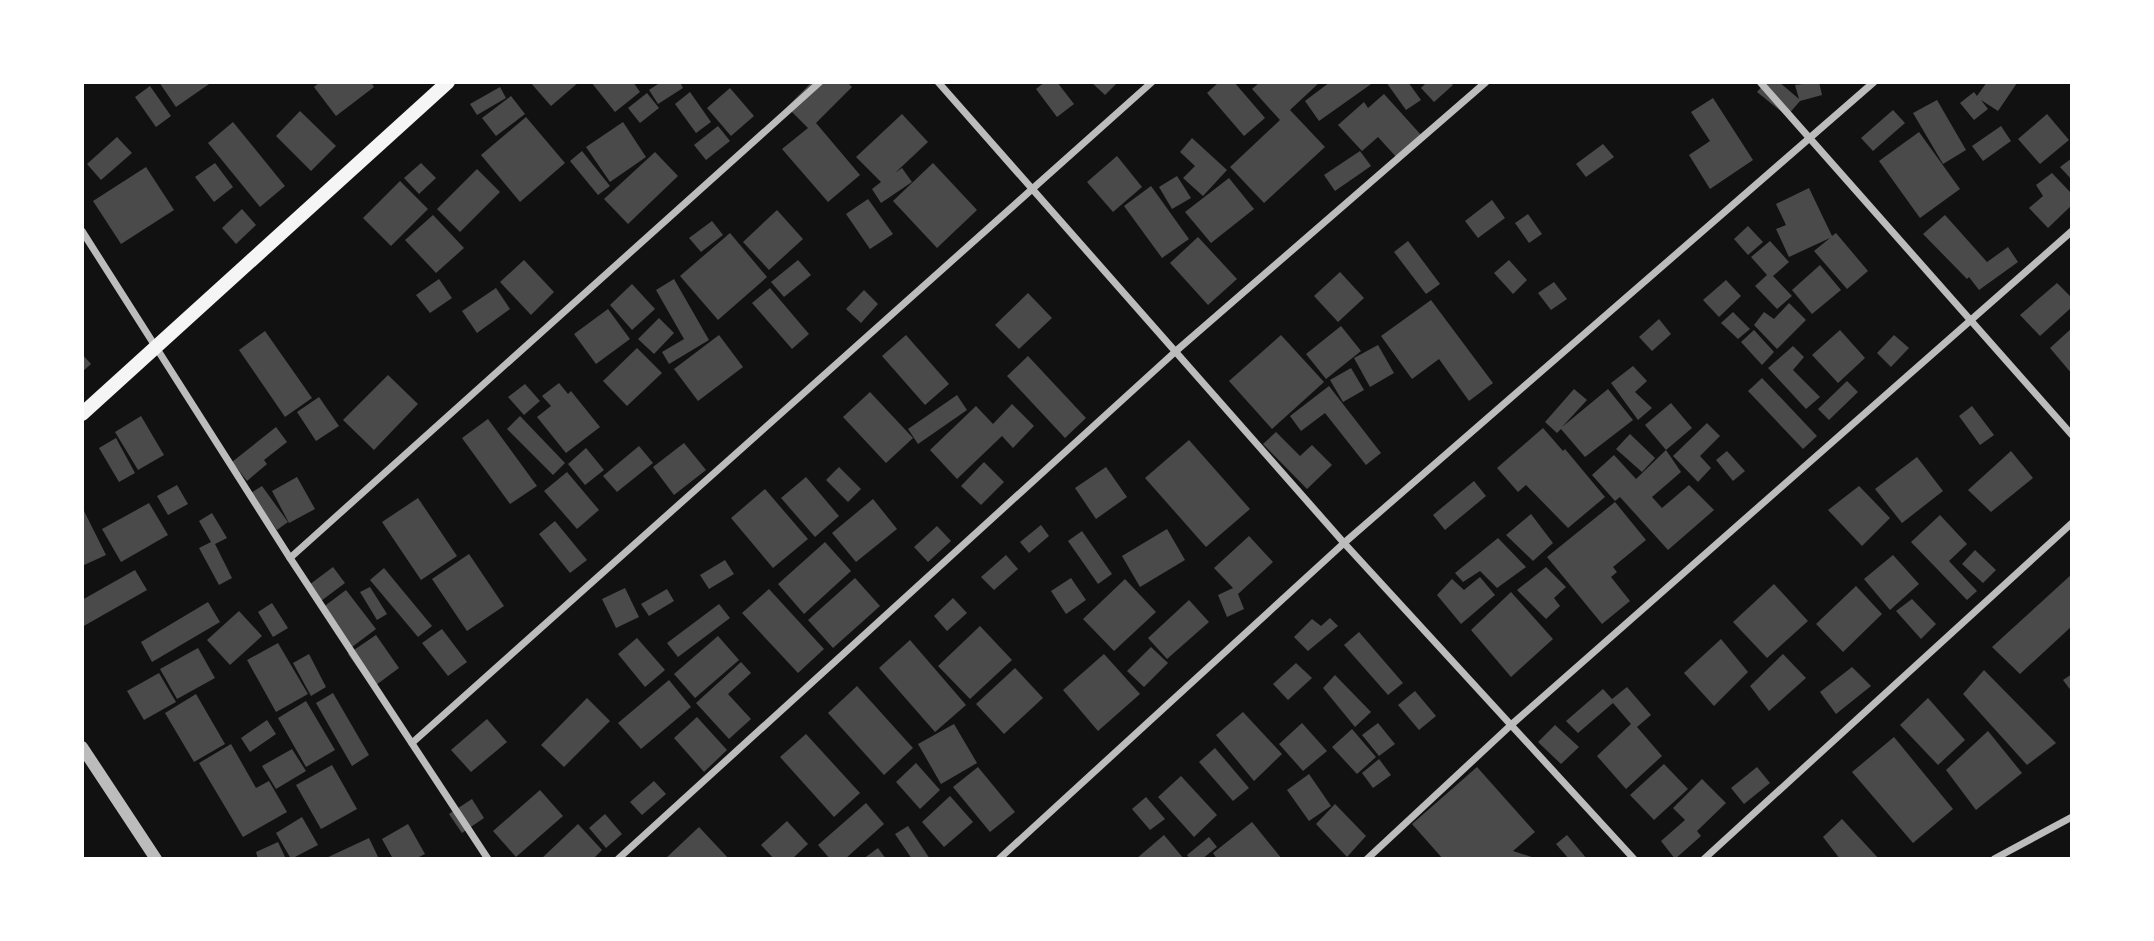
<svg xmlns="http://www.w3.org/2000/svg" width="2154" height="941" font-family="Manrope,sans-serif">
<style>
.building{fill:#4a4a4a}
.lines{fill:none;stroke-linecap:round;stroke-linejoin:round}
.minor{stroke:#bcbcbc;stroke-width:7}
.tertiary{stroke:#bcbcbc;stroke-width:12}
.secondary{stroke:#f5f5f5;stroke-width:14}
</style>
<rect width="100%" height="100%" fill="#111"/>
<!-- building -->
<g class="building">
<path d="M159 82H212L176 107Z"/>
<path d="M320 82H371L374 87 336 116 314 87Z"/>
<path d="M530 82H579L551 106Z"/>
<path d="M591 82H633L640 92 615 112Z"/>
<path d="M661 82H680L683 88 658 104 649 90Z"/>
<path d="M812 82H847L852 87 816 123 860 175 828 202 782 149 808 128 787 107Z"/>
<path d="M1045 82H1057L1074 104 1057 117 1036 89Z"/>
<path d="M1091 82H1118L1105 95Z"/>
<path d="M1219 82H1234L1265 118 1244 136 1207 93Z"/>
<path d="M1260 82H1320L1290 110 1325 147 1264 203 1230 167 1280 120 1252 89Z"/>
<path d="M1330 82H1374L1319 121 1305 101Z"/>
<path d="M1386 82H1408L1421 100 1406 110Z"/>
<path d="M1427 82H1450L1453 85 1434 102 1421 88Z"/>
<path d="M1766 82H1779L1799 99 1795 85 1819 82 1822 95 1800 101 1787 116 1757 92Z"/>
<path d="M1987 82 2017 83 1998 111 1981 100 1988 109 1974 120 1960 103 1974 92 1977 96Z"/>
<path d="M150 86 171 116 156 127 135 97Z"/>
<path d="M500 87 506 98 477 115 470 104Z"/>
<path d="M730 88 754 116 731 136 707 108Z"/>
<path d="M690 92 711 122 696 133 675 104Z"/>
<path d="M647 93 659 108 640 123 628 108Z"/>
<path d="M1384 94 1422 136 1398 159 1378 137 1362 151 1338 125 1364 102 1368 108Z"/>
<path d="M511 96 525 114 496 136 482 118Z"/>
<path d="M1713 98 1753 160 1710 189 1689 155 1710 141 1691 112Z"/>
<path d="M1937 100 1966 150 1943 164 1913 113Z"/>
<path d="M1893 110 1905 123 1873 151 1861 138Z"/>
<path d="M300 111 336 146 311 171 276 136Z"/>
<path d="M902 114 928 142 895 173 902 168 912 182 881 203 872 189 881 182 856 157Z"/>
<path d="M2047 114 2069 140 2040 164 2018 139Z"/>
<path d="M526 117 565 163 520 202 481 155Z"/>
<path d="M233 122 285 186 260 207 208 143Z"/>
<path d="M623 122 646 157 610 182 586 147Z"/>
<path d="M718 126 730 141 706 160 694 145Z"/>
<path d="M2001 126 2011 141 1983 161 1972 146Z"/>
<path d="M1919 132 1960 189 1920 218 1879 161Z"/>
<path d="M117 137 132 153 101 180 87 164Z"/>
<path d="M1192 138 1227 170 1203 196 1183 178 1195 166 1180 152Z"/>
<path d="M1603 144 1614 157 1586 177 1576 164Z"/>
<path d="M582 151 610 186 598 195 570 161Z"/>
<path d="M1360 151 1371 166 1335 191 1324 175Z"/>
<path d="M655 152 678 176 628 224 604 199Z"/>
<path d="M1117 156 1142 187 1113 212 1087 182Z"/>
<path d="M2072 158V180L2060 167Z"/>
<path d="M215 163 233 187 214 202 195 177Z"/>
<path d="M421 163 436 178 419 194 404 178Z"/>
<path d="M933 163 977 210 937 248 893 201Z"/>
<path d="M146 167 174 210 121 244 93 201Z"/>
<path d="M477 169 500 192 460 232 437 209Z"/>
<path d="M2052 173 2072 194V205L2048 228 2029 208 2043 196 2036 185Z"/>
<path d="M1177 176 1191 198 1172 209 1159 187Z"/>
<path d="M1229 178 1254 209 1211 243 1185 212Z"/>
<path d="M400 181 428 209 391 246 363 218Z"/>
<path d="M1151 186 1189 239 1162 258 1124 206Z"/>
<path d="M1809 188 1832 236 1836 233 1868 271 1847 289 1814 251 1830 238 1789 257 1776 229 1786 225 1776 204Z"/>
<path d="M868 199 893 234 870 249 846 214Z"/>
<path d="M1492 200 1505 218 1478 238 1465 221Z"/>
<path d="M242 209 256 225 236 244 222 228Z"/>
<path d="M777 210 803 239 769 270 743 242Z"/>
<path d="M1528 214 1542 234 1529 243 1515 223Z"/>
<path d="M433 215 464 248 436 273 405 240Z"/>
<path d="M1945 215 1987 262 2008 247 2018 262 1979 290 1969 277 1967 279 1923 234Z"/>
<path d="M712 221 723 235 701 252 689 238Z"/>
<path d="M1748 226 1763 242 1748 255 1734 239Z"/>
<path d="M730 233 767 277 718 320 680 276Z"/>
<path d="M1198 237 1237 279 1208 305 1170 263Z"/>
<path d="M1408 241 1440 284 1426 294 1394 252Z"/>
<path d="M1770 241 1789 262 1773 276 1792 296 1777 309 1755 286 1767 275 1751 257Z"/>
<path d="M524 260 554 292 531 315 500 282Z"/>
<path d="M798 260 811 275 784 297 771 282Z"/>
<path d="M1509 260 1527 280 1513 294 1494 273Z"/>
<path d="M1820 265 1841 290 1812 314 1792 290Z"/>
<path d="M1340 272 1364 298 1338 322 1314 296Z"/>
<path d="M439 279 452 298 430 313 416 295Z"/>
<path d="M674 279 709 340 669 364 662 352 684 339 656 290Z"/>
<path d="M1726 280 1741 296 1719 317 1703 300Z"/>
<path d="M1554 282 1567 299 1551 310 1538 293Z"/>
<path d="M2057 283 2072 298V307L2040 336 2020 315Z"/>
<path d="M632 284 655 309 632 330 610 305Z"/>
<path d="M496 288 510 309 477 333 462 311Z"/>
<path d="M770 288 809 334 792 349 752 303Z"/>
<path d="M864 290 878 304 861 323 846 309Z"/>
<path d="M1028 293 1052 318 1019 349 995 325Z"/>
<path d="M1431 300 1493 383 1469 401 1439 359 1412 379 1381 336Z"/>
<path d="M1789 303 1806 320 1777 349 1754 325 1764 312 1774 319Z"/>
<path d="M608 309 630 339 596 364 574 334Z"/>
<path d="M1733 312 1750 329 1738 339 1721 323Z"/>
<path d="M659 318 674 333 654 354 638 339Z"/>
<path d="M1659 319 1671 334 1652 351 1639 337Z"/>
<path d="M1341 326 1361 351 1326 379 1306 354Z"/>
<path d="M2072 328V374L2050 348Z"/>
<path d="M1754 330 1774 352 1762 365 1741 342Z"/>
<path d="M1840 330 1865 358 1838 383 1812 355Z"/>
<path d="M265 331 312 398 285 417 239 350Z"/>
<path d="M719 335 743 367 698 401 674 369Z"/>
<path d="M906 335 949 384 925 405 882 356Z"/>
<path d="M1281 335 1324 382 1272 429 1229 381Z"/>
<path d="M1894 335 1909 348 1891 367 1877 353Z"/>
<path d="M1378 345 1394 373 1370 387 1354 358Z"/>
<path d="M1793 346 1804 357 1793 370 1820 397 1806 409 1768 368Z"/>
<path d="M637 348 662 373 627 406 603 381Z"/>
<path d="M82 354 91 364 82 372Z"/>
<path d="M1028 356 1086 418 1065 438 1007 376Z"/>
<path d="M1633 366 1647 381 1635 392 1652 408 1638 420 1611 383Z"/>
<path d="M1351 368 1364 390 1343 402 1330 380Z"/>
<path d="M388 375 418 404 374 450 343 420Z"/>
<path d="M1762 378 1817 436 1803 449 1748 391Z"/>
<path d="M1847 381 1858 392 1829 420 1818 409Z"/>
<path d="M559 383 568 394 571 391 600 427 566 453 537 417 551 406 542 396Z"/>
<path d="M525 384 540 401 524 415 508 397Z"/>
<path d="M1329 386 1381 453 1366 465 1325 413 1301 431 1290 416Z"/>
<path d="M1574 389 1587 400 1562 427 1608 389 1633 420 1585 457 1561 429 1557 433 1545 422Z"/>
<path d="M870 392 913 438 886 463 843 417Z"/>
<path d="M957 395 967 410 918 444 908 429Z"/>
<path d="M319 397 339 426 316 441 297 412Z"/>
<path d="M1671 403 1692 428 1666 450 1645 425Z"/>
<path d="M1012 404 1034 426 1013 448 1002 436 957 479 930 450 976 406 993 424Z"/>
<path d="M1972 406 1994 435 1980 445 1959 416Z"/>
<path d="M141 416 164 455 138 470 115 432Z"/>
<path d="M520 416 565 463 553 475 507 429Z"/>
<path d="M488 419 537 486 510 504 462 438Z"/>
<path d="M1707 423 1720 436 1700 456 1711 468 1698 482 1673 456Z"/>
<path d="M276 427 287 442 264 460 267 464 247 481 232 462Z"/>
<path d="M1543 428 1563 451 1565 449 1605 497 1568 528 1526 485 1518 492 1497 468Z"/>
<path d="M1276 432 1300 456 1312 445 1332 465 1307 489 1263 444Z"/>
<path d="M1630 434 1655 458 1642 472 1616 449Z"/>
<path d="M116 438 135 473 119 482 99 448Z"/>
<path d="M1189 440 1250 509 1206 547 1145 478Z"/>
<path d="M684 443 706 470 674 495 653 467Z"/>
<path d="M639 446 653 463 617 492 603 476Z"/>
<path d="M586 448 604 470 585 485 568 464Z"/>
<path d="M1666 450 1681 472 1652 497 1662 508 1689 485 1714 510 1668 550 1620 497 1615 501 1592 475 1614 455 1636 479Z"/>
<path d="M1727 451 1745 471 1733 481 1716 460Z"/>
<path d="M2011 451 2033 478 1991 512 1968 490Z"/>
<path d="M1917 457 1943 491 1902 523 1875 489Z"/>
<path d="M984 462 1004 482 981 505 961 486Z"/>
<path d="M839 467 861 489 848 502 826 480Z"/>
<path d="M1106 467 1127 497 1096 519 1075 488Z"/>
<path d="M567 472 599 510 577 529 544 491Z"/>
<path d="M297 477 315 509 289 523 272 491Z"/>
<path d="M806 477 839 516 815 537 781 498Z"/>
<path d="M1474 481 1486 496 1445 530 1433 515Z"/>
<path d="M177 485 188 504 168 515 157 496Z"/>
<path d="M262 486 288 522 277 530 251 493Z"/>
<path d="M1859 486 1890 518 1862 546 1828 510Z"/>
<path d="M765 489 808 539 773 568 731 518Z"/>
<path d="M418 498 457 556 421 580 382 522Z"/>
<path d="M873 499 897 529 856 562 832 533Z"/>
<path d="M1615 502 1646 540 1613 567 1617 572 1611 577 1630 601 1602 624 1547 557Z"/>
<path d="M149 503 168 535 121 562 102 529Z"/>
<path d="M82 507 106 555 82 566Z"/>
<path d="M212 513 227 538 215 544 232 578 219 585 199 548 211 542 199 521Z"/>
<path d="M1531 514 1553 543 1533 561 1506 535Z"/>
<path d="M1940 515 1967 544 1949 561 1977 591 1967 600 1911 542Z"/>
<path d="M555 521 587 560 570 573 539 534Z"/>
<path d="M1041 525 1049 536 1029 553 1020 542Z"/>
<path d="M937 526 951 541 928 562 914 547Z"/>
<path d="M1167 529 1185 560 1140 587 1122 556Z"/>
<path d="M1082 531 1112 574 1098 584 1068 541Z"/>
<path d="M1249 536 1273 562 1238 594 1244 609 1227 617 1218 595 1233 588 1214 568Z"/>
<path d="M1498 538 1526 567 1497 588 1480 571 1463 582 1455 573Z"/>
<path d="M825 542 851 571 804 614 778 584Z"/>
<path d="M1975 550 1996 570 1983 583 1962 564Z"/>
<path d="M469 554 504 606 467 631 432 579Z"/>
<path d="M1006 555 1018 569 994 590 981 577Z"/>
<path d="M1893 555 1919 584 1890 610 1864 579Z"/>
<path d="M725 560 734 574 709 589 700 575Z"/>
<path d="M333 567 345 583 321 601 309 585Z"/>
<path d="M1546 567 1566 587 1554 598 1560 606 1546 619 1517 590Z"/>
<path d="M384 568 432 626 418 637 370 580Z"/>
<path d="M135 570 147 590 82 627V600Z"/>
<path d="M2072 574V626L2020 674 1992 647Z"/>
<path d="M1480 577 1495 595 1461 624 1437 595 1452 579 1464 590Z"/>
<path d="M855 578 880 606 833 648 808 620Z"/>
<path d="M1071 578 1086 600 1066 614 1051 591Z"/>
<path d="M1125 579 1156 612 1114 651 1083 619Z"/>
<path d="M1774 584 1808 621 1767 658 1733 622Z"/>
<path d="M1856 586 1882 614 1843 652 1816 624Z"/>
<path d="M370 587 387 614 377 620 360 592Z"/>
<path d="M625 588 639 617 616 628 602 599Z"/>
<path d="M667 589 674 601 649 616 641 604Z"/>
<path d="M769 589 824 649 798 673 742 613Z"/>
<path d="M346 590 376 629 352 647 322 608Z"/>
<path d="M1511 592 1553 639 1511 677 1471 630Z"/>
<path d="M953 598 967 613 947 631 934 616Z"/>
<path d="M1912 599 1936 624 1921 639 1896 611Z"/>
<path d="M1189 600 1209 622 1167 659 1148 638Z"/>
<path d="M208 602 220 622 152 662 141 642Z"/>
<path d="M272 603 288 628 273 637 258 612Z"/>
<path d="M719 604 730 618 678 657 667 643Z"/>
<path d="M239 611 262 636 230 665 207 640Z"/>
<path d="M1330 618 1338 626 1308 651 1294 637 1312 619 1321 626Z"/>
<path d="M980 626 1012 660 970 699 938 666Z"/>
<path d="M442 629 467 662 448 676 422 643Z"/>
<path d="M1359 632 1403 683 1388 695 1344 645Z"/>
<path d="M376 635 399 668 372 688 348 654Z"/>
<path d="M718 636 739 660 695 698 674 674Z"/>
<path d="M637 638 665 670 645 687 618 654Z"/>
<path d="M1721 639 1748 672 1714 706 1684 673Z"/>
<path d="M910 640 966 705 935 732 879 668Z"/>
<path d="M278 643 308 694 276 712 247 660Z"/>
<path d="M1151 647 1168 663 1144 687 1127 671Z"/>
<path d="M198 648 215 678 177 699 160 669Z"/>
<path d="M309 654 326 687 311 696 293 663Z"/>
<path d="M1104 654 1140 694 1098 731 1063 690Z"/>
<path d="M1783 654 1806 678 1769 711 1750 686Z"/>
<path d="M741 662 751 673 728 694 751 719 729 739 696 703Z"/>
<path d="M1296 663 1312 678 1288 700 1273 684Z"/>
<path d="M1852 667 1871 686 1836 714 1820 692Z"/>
<path d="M1015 668 1043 698 1004 734 976 704Z"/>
<path d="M1984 670 2056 743 2027 765 1963 694Z"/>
<path d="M159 673 176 702 144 720 127 691Z"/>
<path d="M2072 674V692L2063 680Z"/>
<path d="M1335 675 1371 712 1355 727 1323 688Z"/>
<path d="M669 680 691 707 641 749 618 723Z"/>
<path d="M857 686 913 748 884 775 828 713Z"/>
<path d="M1627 687 1651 715 1637 727 1662 756 1626 789 1597 756 1631 724 1613 703 1578 733 1566 721 1603 689 1612 699Z"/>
<path d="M1415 691 1436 716 1419 730 1398 705Z"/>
<path d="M333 693 369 755 352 766 316 703Z"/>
<path d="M196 694 225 744 194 762 165 713Z"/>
<path d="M587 698 610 721 564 767 541 745Z"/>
<path d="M1928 698 1965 740 1938 765 1900 725Z"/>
<path d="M306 701 335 750 306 767 278 718Z"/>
<path d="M1243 712 1282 754 1254 781 1216 735Z"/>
<path d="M697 717 727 750 704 772 674 738Z"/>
<path d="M487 719 507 742 471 772 451 750Z"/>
<path d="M267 720 276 734 250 752 241 738Z"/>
<path d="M1302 723 1327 751 1303 771 1279 744Z"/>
<path d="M1378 723 1395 744 1379 756 1362 735Z"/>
<path d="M954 724 977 763 941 784 918 744Z"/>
<path d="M1555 725 1579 747 1561 764 1538 742Z"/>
<path d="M1352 729 1376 757 1357 774 1332 747Z"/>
<path d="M1988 731 2022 773 1976 810 1946 770Z"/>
<path d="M806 734 860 793 834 817 780 757Z"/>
<path d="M1894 737 1953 809 1913 843 1852 772Z"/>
<path d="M231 744 256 788 269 781 287 812 243 837 199 763Z"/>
<path d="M1215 748 1249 788 1233 801 1199 762Z"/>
<path d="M292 749 306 771 276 789 262 766Z"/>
<path d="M1379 759 1391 775 1373 788 1362 773Z"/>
<path d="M916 763 940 790 920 809 896 782Z"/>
<path d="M1664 764 1688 789 1654 820 1630 795Z"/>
<path d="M332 765 357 809 321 829 296 785Z"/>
<path d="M978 767 1015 812 990 832 953 787Z"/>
<path d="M1477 767 1535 832 1513 851 1538 859H1443L1412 824Z"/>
<path d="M1757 767 1770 783 1744 804 1731 788Z"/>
<path d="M1309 774 1331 806 1309 821 1287 790Z"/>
<path d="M1181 776 1217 815 1194 837 1158 797Z"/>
<path d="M1702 779 1726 803 1697 831 1701 836 1675 859 1661 841 1685 820 1673 808Z"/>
<path d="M654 781 666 794 642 815 630 802Z"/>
<path d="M540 790 563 816 516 857 493 831Z"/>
<path d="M950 796 973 822 944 847 922 822Z"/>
<path d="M1146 797 1165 819 1150 830 1132 809Z"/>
<path d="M472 799 484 818 462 833 449 814Z"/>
<path d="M866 803 884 824 845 859H830L818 845Z"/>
<path d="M1335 804 1366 836 1347 857 1316 824Z"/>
<path d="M605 814 622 834 606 848 589 828Z"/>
<path d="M302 817 318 845 291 859 276 833Z"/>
<path d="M1842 819 1879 859H1840L1823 837Z"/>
<path d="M787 821 808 844 792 859H774L761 845Z"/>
<path d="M1252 822 1282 859H1217L1213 853Z"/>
<path d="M408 824 425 854 415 859H393L382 839Z"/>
<path d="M578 824 602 850 593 859H541Z"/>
<path d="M908 826 930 859H912L895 834Z"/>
<path d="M699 827 729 859H665Z"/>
<path d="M1164 835 1184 859H1136Z"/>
<path d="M1567 835 1587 859H1569L1556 844Z"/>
<path d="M1209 837 1217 847 1202 859H1190L1187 855Z"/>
<path d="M369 838 379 859H324Z"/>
<path d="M278 842 286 859H258L256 852Z"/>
<path d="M878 848 886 859H863Z"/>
</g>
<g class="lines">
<!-- minor -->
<g class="minor">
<path d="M938 82 1344 543 1634 859"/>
<path d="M1760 82 2072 435"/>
<path d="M82 231 290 558 488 859"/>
<path d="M290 558 820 82"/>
<path d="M412 743 1152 82"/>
<path d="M618 859 1176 351 1486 82"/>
<path d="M999 859 1344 543 1874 82"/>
<path d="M1367 859 1511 725 2072 231"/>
<path d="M1704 859 2072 523"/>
<path d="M1994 859 2072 817"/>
</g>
<!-- tertiary -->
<path class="tertiary" d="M82 747 156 859"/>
<!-- secondary -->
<path class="secondary" d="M82 414 448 82"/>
</g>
<!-- border -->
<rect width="2154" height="941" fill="none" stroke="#ffffff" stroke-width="168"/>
</svg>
